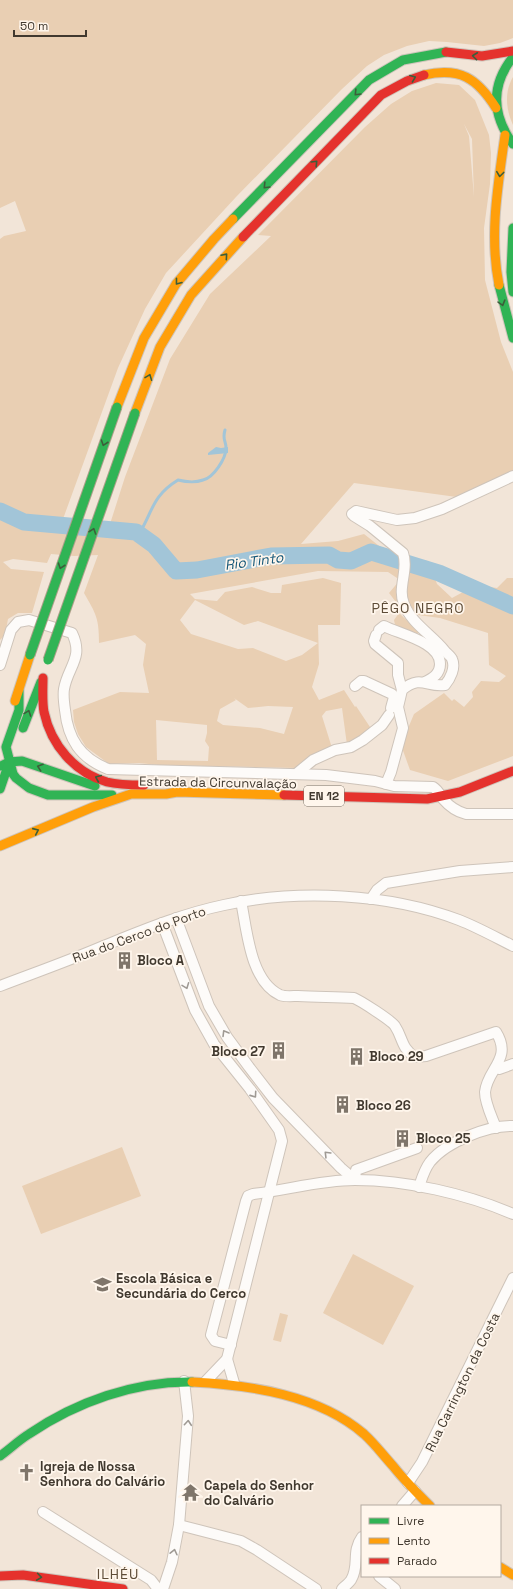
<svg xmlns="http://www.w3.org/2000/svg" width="513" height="1589" font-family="'Space Grotesk',sans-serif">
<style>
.green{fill:#e9cfb3;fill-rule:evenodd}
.water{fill:#a2c5d8}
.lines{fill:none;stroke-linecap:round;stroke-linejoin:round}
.stream{stroke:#a2c5d8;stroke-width:3}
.river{stroke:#a2c5d8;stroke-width:17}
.street-casing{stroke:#cec4ba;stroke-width:12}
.fast-casing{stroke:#cec4ba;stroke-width:11}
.slow-casing{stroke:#cec4ba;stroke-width:11}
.jam-casing{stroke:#cec4ba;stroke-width:11}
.street{stroke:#fdfbf9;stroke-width:10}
.fast{stroke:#30b455;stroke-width:9}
.slow{stroke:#ff9f0a;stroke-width:9}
.jam{stroke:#e5322d;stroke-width:9}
.fast-bridge-casing{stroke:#ab9f88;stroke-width:11;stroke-linecap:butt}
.fast-bridge{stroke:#30b455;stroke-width:9}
.oneway{stroke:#3c5e3a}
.oneway2{stroke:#9f9a94}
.labels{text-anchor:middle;stroke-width:3.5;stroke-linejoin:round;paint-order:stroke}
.shield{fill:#fff6ec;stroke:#7a7268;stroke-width:1}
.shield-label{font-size:12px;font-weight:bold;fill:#41392f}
.street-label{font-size:13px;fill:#41392f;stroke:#fff6ec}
.poi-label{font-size:13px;font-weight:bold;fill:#41392f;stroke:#fff6ec;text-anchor:start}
.water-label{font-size:14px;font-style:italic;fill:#155778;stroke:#fff6ec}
.neighbourhood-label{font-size:14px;letter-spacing:1px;fill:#5e4c37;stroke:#fff6ec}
</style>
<rect width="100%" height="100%" fill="#f2e5d8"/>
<!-- green -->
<g class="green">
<path d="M0 0H513V38L500 43 484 46 447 42 429 41 407 46 384 55 367 66 342 89 236 197 166 273 145 309 118 368 63 519 110 524 125 477 170 359 210 294 271 236 258 235 365 127 391 104 412 91 436 83 459 85 475 100 489 135 491 153 490 184 484 228 485 280 501 342 513 372V476L464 498 354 483 301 544 338 541 364 534 383 549 398 556 429 561 437 584 452 598 476 585 497 588 507 578H513V756L448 781 410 770 401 745 414 714 444 693 452 701 454 699 464 707 473 697 472 692 481 681 499 682 506 676 489 665 488 633 440 618 418 615 411 607 399 606 389 593 400 580 388 572 318 571 190 594 195 599 217 601 225 592 252 587 271 593H281L282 585 323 578 341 583 340 625H318L319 664 312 687 319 700 344 690 355 707 356 706 372 730 347 745 342 708 326 711 322 716 332 748 298 768 159 765 139 763 109 764 86 747 78 734 74 722 73 710 120 692 149 693 143 665 146 644 135 635 99 643C99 618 96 614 84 593L98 555 74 556 51 554 47 563 13 559 3 562 11 569 44 572 32 613H18L8 619 5 635 0 640V239L4 236 26 231 15 201 0 208ZM464 124 472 139 474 197 469 136ZM195 600 244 625 258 621 318 643 302 655 286 661 253 648 238 649 191 634 180 620ZM234 698 248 708 268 706 293 707 284 734 260 728 223 725 217 721 220 709 236 700ZM156 720 207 725V733L205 741 209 747 208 761 157 760Z"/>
<path d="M513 77V125C506 110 504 92 513 77Z"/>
<path d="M399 613 419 632 414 636 395 625 394 620Z"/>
<path d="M122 1147 141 1196 41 1234 22 1186Z"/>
<path d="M353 1254 414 1286 383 1345 323 1313Z"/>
<path d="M280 1313 288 1315 281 1342 273 1340Z"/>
</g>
<!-- water -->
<path class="water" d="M216 447 221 448 228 447V453L208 455V453Z"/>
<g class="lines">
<!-- stream -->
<path class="stream" d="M139 534C153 511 152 496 178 480 186 482 195 483 203 480 213 478 226 459 226 448 226 440 222 440 225 430"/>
<!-- river -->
<path class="river" d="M0 511 24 522 136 532 154 545 176 571 197 570 271 556 329 555 338 560 351 561 371 552 439 573 513 606"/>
<defs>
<g id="street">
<path d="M379 630 384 626C399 634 440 642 440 664 440 674 433 678 425 682"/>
<path d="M376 635 374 641 375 644 398 663V675L402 690"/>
<path d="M0 665 11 630 18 622 29 620 72 633C84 658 68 666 64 689 63 695 64 703 65 710 68 739 80 758 108 769L326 775 375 781 394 786 433 787C438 790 440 795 443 799 449 806 458 812 466 814H513"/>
<path d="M355 686 361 681H364L392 694 394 697 391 708"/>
<path d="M296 774 313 760 335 750 351 747 363 740 382 725 389 715"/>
<path d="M386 784 391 772 403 728 398 707 402 690C421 674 427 688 445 685 450 679 456 668 452 659 451 656 446 653 444 650 432 635 411 623 404 604 397 588 409 570 403 553L370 526 354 516 352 514 356 511 397 520 415 518 442 509 513 476"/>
<path d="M371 899 377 890 386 883 460 871 513 867"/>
<path d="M241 901C247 930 250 981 280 995 285 997 293 996 298 996 317 997 335 997 354 998 361 1001 392 1021 395 1026 403 1038 401 1048 415 1057L426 1056 496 1032C513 1059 487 1069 485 1092 485 1104 492 1117 496 1128"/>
<path d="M176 918 209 1006 227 1037 249 1067 273 1098 341 1168 355 1180"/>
<path d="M162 923 195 1010 214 1044 250 1089 279 1130 282 1141 227 1359 206 1381"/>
<path d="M0 986C34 973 68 961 101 947 141 931 181 914 224 905 297 889 388 893 459 920 477 927 495 937 513 946"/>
<path d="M499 1069 513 1064"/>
<path d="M355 1180 356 1170 417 1148"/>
<path d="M419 1187C422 1178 424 1170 430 1162 446 1142 488 1125 513 1126"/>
<path d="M231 1345 215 1341 211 1335 246 1201 248 1196 253 1194C287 1190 321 1180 355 1180 406 1180 467 1194 513 1214"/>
<path d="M227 1359 234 1383"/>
<path d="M408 1483 422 1462 513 1278"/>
<path d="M402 1506 415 1491"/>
<path d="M43 1512 151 1580 158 1589"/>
<path d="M179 1525 241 1541 257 1550 316 1589"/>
<path d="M379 1576 395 1589"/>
<path d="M163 1589 172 1562 179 1525 188 1416 184 1381"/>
<path d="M342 1589C345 1586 349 1583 351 1580 360 1565 351 1552 362 1537"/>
</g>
<g id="fast">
<path d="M513 57C490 86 492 115 513 144"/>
<path d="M233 219 369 80 403 60 446 52"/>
<path d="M513 228 511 272 513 292"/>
<path d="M499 285 513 338"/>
<path d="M19 691V710L6 747 13 774 16 778 29 788 48 795H112"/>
<path d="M23 728 41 682"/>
<path d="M1 766 9 762 22 761 95 786"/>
<path d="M0 789 10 760"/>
<path d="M0 1456C10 1449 19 1440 29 1434 76 1402 135 1381 192 1382"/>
</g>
<g id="slow">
<path d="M424 75C460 67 477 78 496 108"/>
<path d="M499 285C489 235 498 185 505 135"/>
<path d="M117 407 144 338 176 284 214 239 233 219"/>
<path d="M135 413 160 347 191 295 243 237"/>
<path d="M15 701 30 655"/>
<path d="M0 846 93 807 131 794H166L177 792 284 795"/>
<path d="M192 1382C250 1385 319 1395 364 1434 375 1444 383 1455 393 1466 404 1480 417 1493 430 1506"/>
<path d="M500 1567 513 1575"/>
</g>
<g id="jam">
<path d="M446 52 482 56 513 51"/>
<path d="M243 237 381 95 407 81 424 75"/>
<path d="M43 678C43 689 42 701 44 712 51 745 75 773 107 782 119 785 132 785 144 785"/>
<path d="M284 795 427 799 460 792 513 771"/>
<path d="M0 1576 23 1575 123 1589"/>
</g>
</defs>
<!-- street casing -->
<use href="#street" class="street-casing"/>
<!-- fast casing -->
<use href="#fast" class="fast-casing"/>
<!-- slow casing -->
<use href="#slow" class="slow-casing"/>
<!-- jam casing -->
<use href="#jam" class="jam-casing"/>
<!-- street -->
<use href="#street" class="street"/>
<!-- fast -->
<use href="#fast" class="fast"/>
<!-- slow -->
<use href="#slow" class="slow"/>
<!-- jam -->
<use href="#jam" class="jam"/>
<defs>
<g id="fast-bridge">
<path d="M30 655 117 407"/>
<path d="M48 660 135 413"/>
</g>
</defs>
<!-- fast-bridge casing -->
<use href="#fast-bridge" class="fast-bridge-casing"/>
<!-- fast-bridge -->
<use href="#fast-bridge" class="fast-bridge"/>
</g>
<!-- one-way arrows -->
<defs><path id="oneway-chevron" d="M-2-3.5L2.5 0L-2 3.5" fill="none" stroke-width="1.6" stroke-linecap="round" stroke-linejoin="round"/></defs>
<g class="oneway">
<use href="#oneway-chevron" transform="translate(475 56) rotate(-173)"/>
<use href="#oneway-chevron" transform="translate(413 78) rotate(-21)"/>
<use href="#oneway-chevron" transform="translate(357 93) rotate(134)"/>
<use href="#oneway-chevron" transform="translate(315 163) rotate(-46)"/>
<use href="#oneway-chevron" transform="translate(500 174) rotate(97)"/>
<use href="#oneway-chevron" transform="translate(266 186) rotate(134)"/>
<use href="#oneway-chevron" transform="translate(225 256) rotate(-49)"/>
<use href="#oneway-chevron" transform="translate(178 282) rotate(128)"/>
<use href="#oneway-chevron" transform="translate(502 303) rotate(74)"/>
<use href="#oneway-chevron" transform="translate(149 377) rotate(-69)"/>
<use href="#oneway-chevron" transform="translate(104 443) rotate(109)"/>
<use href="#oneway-chevron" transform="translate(93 531) rotate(-71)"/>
<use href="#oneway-chevron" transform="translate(61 566) rotate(109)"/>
<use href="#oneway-chevron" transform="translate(28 713) rotate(-70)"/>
<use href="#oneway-chevron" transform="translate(40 767) rotate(-161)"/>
<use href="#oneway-chevron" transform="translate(98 778) rotate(-157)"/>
<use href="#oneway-chevron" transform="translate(36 831) rotate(-24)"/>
<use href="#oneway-chevron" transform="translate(39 1577) rotate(8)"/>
</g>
<g class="oneway2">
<use href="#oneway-chevron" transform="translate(186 986) rotate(69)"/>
<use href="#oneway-chevron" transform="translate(225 1033) rotate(-121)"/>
<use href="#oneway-chevron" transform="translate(254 1095) rotate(55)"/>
<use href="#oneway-chevron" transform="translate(327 1154) rotate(-135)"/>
<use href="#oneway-chevron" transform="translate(188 1423) rotate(-85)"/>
<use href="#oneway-chevron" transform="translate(174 1552) rotate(-77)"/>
</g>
<!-- icons -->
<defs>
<symbol id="building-bare" viewBox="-9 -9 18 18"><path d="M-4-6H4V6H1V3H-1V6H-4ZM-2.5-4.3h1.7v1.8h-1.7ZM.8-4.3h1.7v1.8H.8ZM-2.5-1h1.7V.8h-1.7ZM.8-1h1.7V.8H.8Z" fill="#7f756a" stroke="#fff6ec" stroke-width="2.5" paint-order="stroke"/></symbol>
<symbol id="school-bare" viewBox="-9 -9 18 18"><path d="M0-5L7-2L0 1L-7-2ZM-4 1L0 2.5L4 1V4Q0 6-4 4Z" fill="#7f756a" stroke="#fff6ec" stroke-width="2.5" paint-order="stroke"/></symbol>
<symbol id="church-bare" viewBox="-9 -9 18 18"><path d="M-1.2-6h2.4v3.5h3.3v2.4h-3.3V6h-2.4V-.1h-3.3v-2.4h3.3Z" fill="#7f756a" stroke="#fff6ec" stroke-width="2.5" paint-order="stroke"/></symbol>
<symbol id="temple-bare" viewBox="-9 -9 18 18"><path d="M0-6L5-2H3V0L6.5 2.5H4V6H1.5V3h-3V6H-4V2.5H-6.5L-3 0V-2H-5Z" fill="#7f756a" stroke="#fff6ec" stroke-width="2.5" paint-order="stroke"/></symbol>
</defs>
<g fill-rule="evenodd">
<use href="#building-bare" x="112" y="948" width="25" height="25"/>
<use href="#building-bare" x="266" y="1038" width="25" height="25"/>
<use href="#building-bare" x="344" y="1044" width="25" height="25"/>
<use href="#building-bare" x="330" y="1092" width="25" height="25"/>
<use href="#building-bare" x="390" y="1126" width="25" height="25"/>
<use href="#school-bare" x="90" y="1272" width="25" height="25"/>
<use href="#church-bare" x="14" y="1460" width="25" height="25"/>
<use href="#temple-bare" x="178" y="1480" width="25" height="25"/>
</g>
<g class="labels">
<!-- shield labels -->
<rect class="shield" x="304" y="786" width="40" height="20" rx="3"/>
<g class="shield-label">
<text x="324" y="800">EN 12</text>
</g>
<!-- street labels -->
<g class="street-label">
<text transform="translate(218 782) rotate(1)" y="5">Estrada da Circunvalação</text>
<text transform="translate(139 934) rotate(-20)" y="5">Rua do Cerco do Porto</text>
<text transform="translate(462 1382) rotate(-64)" y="5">Rua Carrington da Costa</text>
</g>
<!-- poi labels -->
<g class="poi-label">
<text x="137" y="965">Bloco A</text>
<text x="265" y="1056" text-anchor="end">Bloco 27</text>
<text x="369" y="1061">Bloco 29</text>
<text x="356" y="1110">Bloco 26</text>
<text x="416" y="1143">Bloco 25</text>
<text x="116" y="1283">Escola Básica e<tspan x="116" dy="15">Secundária do Cerco</tspan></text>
<text x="40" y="1471">Igreja de Nossa<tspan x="40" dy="15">Senhora do Calvário</tspan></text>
<text x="204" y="1490">Capela do Senhor<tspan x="204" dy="15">do Calvário</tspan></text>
</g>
<!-- water labels -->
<g class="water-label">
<text transform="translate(254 561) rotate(-8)" y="5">Rio Tinto</text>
</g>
<!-- neighbourhood labels -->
<g class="neighbourhood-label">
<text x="418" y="613">PÊGO NEGRO</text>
<text x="118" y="1579">ILHÉU</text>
</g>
</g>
<!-- legend -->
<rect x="361" y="1505" width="140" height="72" fill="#fff6ec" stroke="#b3aaa0"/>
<rect x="369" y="1518" width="20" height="6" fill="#30b455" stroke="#b3aaa0"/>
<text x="397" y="1525" font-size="12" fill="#41392f">Livre</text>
<rect x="369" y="1538" width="20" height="6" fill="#ff9f0a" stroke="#b3aaa0"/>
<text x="397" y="1545" font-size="12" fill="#41392f">Lento</text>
<rect x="369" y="1558" width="20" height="6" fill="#e5322d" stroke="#b3aaa0"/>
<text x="397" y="1565" font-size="12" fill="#41392f">Parado</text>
<!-- scale -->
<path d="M14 30v6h72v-6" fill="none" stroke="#41392f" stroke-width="2"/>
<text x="20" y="30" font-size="12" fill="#41392f" stroke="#fff6ec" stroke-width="3" paint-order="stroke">50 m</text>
</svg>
